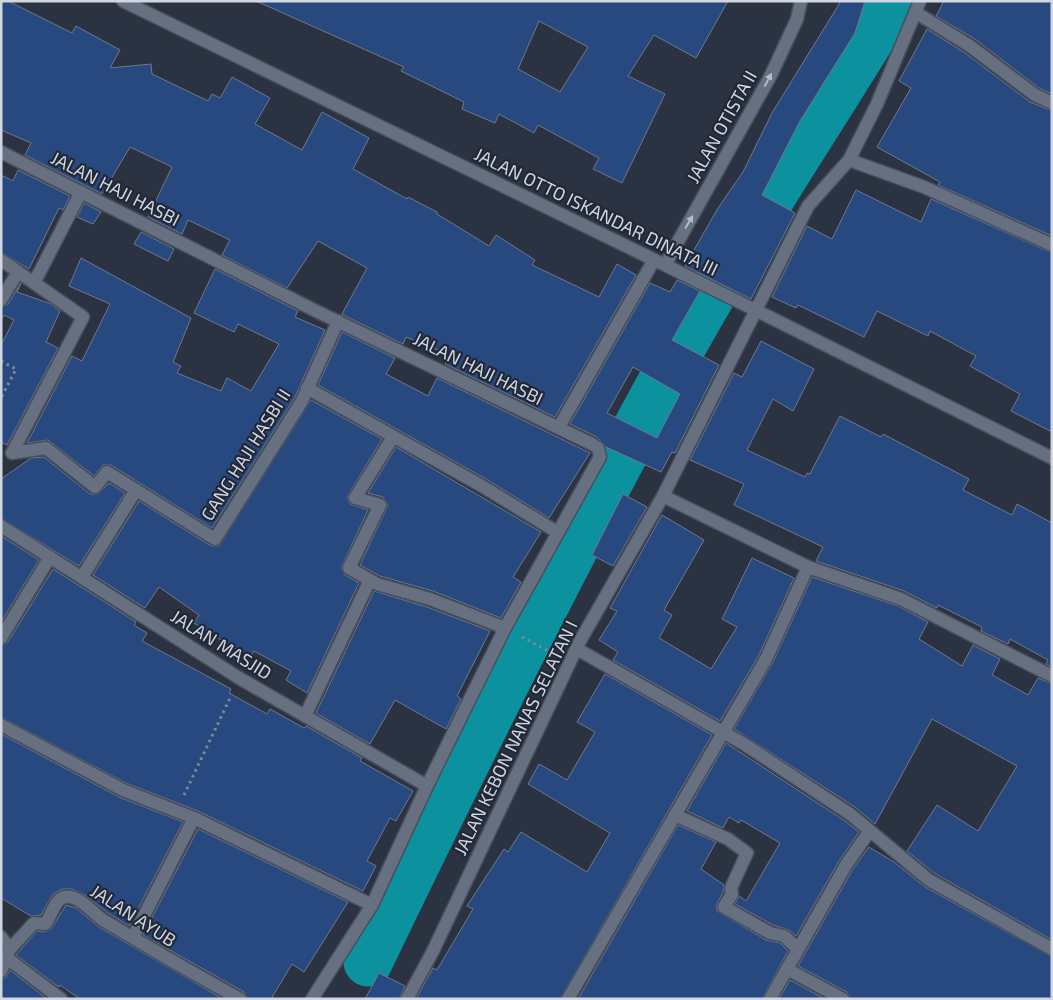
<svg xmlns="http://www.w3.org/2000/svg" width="1053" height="1000" font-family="'Exo 2',sans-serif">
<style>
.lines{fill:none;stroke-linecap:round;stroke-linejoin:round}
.river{stroke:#0c919f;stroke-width:49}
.building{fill:#284880;stroke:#6f798a;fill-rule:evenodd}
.minor-casing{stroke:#484f5c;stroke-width:15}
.path{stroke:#818894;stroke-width:3;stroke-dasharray:2.5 4;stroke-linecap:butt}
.minor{stroke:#667081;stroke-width:12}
.oneway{fill:#b6bcc8}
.labels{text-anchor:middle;stroke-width:4.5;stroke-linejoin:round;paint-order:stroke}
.street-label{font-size:18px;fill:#d1d6e0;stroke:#212938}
</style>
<rect width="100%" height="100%" fill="#2b3342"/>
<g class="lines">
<!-- river -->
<path class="river" d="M368 962C467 757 568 553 678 353 744 233 822 119 893 1"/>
</g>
<!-- building -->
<g class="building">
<path d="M1 1H8L72 33 76 26 120 50 110 68 151 64 152 74 208 101 212 94 220 98 232 77 270 98 255 124 302 150 322 112 369 138 353 169 407 199 408 197 437 212V214L489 246 496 235 535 260 532 265 599 297 617 264 636 275 555 417 445 364 450 355 406 337 403 344 343 315 342 314 367 268 318 241 287 288 222 255 230 240 188 220 182 234 148 217 172 167 130 147 102 194 25 155 31 143 1 130Z"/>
<path d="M256 1H728L696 58 654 35 628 76 665 94 622 183 593 169 599 158 538 125 534 133 499 114 495 123 462 109 464 102 401 71 404 67ZM539 21 588 47 560 92 518 69Z"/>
<path d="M841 1H865L855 33 800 121 762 195 795 213 751 299 685 266 718 208 743 172 772 113Z"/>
<path d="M944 1H1052V94L1039 88 975 39 936 16Z"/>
<path d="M927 29 965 53 1030 102 1052 111V236L938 185 940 182 877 147 911 88 899 81Z"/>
<path d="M18 170 70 196 63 210 59 208 29 269 1 252V175L13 181Z"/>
<path d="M856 190 921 222 931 199 1052 253V432L1011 411 1020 394 970 366 976 356 930 331 928 336 877 311 864 337 798 305 796 308 772 297 807 226 832 239Z"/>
<path d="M84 203 101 212 93 224 77 217Z"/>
<path d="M141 232 174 249 168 261 134 244Z"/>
<path d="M81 258 191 318 173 362 181 366 177 373 221 391 227 378 251 391 279 344 238 324 234 332 194 313 215 269 298 311 295 317 325 330 295 397 212 528 111 465H103L94 476 48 440 27 443 72 356 82 361 110 304 69 286Z"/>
<path d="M677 280 700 291 672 340 719 365 675 453 672 452 661 472 606 447 597 437 570 424 650 283 670 292ZM633 367 680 394 657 438 607 413Z"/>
<path d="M21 283 17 292 51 304 60 311 46 342 58 348 7 445 1 442V345L14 320 4 315 1 320V308L8 304Z"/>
<path d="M342 332 395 358 386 374 428 396 437 378 590 453 549 518 486 479 318 385Z"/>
<path d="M761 341 814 369 793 411 773 399 747 450 805 477 807 473 810 474 840 416 881 437 883 434 969 479 963 490 1012 515 1017 504 1052 523V667L1046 664 1048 660 1010 639 1008 644 981 631 982 627 938 605 937 608 904 591 816 561 823 547 734 505 744 484 690 460 734 373 742 377Z"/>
<path d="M311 400 382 439 347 497 350 504 368 510 341 568 345 575 359 583 307 693 286 680 291 671 254 651 250 658 194 623 199 615 159 587 145 608 93 575 139 501 211 546H219Z"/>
<path d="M396 447 541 532 513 577 521 582 501 618 433 591 380 576 360 565 388 505 383 497 368 493Z"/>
<path d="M44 457 90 494H98L109 483 125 493 79 566 1 518V479L31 458Z"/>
<path d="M623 494 647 507 613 566 592 555Z"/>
<path d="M662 515 704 540 664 610 672 615 659 638 711 669 737 627 722 619 752 558 794 578 759 655 720 721 613 660 618 652 599 640 617 611 610 608Z"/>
<path d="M1 536 39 560 1 622Z"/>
<path d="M53 569 136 622 134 625 147 633 142 641 231 689 229 693 267 714 270 709 304 728 306 726 362 758 360 761 413 791 396 821 390 818 367 861 376 866 363 891 198 811 126 783 1 717V646L8 642Z"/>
<path d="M812 577 898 606 928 622 919 639 962 666 973 645 1000 659 992 675 1028 695 1038 678 1052 684V940L934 873 907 851 937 805 978 831 1017 766 932 719 875 824 855 807 734 729 773 662Z"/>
<path d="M374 591 427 607 490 631 457 696 461 699 446 729 395 700 370 744 316 713Z"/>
<path d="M605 674 712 735 560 999H416L433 968 437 970 473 909 467 906 504 849 508 852 521 832 587 872 610 833 528 784 539 764 567 780 595 732 577 722Z"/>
<path d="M1 734 119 797 183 822 129 926 108 913 85 895 72 889H62L53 894 41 915 31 916 1 898Z"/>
<path d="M726 743 845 821 859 832 839 861 796 936 789 930 773 925 735 904 739 896 746 901 780 843 741 820 739 823 729 817 723 828 687 811Z"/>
<path d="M678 825 716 842 701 869 724 885 723 892 716 906 717 911 766 940 780 943 788 951 762 999H578Z"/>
<path d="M198 829 348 902 304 972 292 964 271 999H248L244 992 143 935Z"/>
<path d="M869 847 894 862 925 887 1052 957V999H851L847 992 798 966 853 869Z"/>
<path d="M66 905 76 908 99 927 223 999H80L60 985 59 987 16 955 37 931 45 932 51 929Z"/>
<path d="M10 970 47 999H1V979L6 977Z"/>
<path d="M379 973 405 986 399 999H365Z"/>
<path d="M790 980 825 999H779Z"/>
</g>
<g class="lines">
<defs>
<g id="minor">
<path d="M123 1 665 265 1052 458"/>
<path d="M915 12 970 46 1035 95 1052 103"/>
<path d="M1 152 316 311 592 444 598 448 600 457 505 628 427 786 372 905 312 999"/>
<path d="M849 160 924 187 1052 245"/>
<path d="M1 260 83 317 12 453 46 448 95 487 107 472 215 539 302 401 338 321"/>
<path d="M665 265 771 75 797 19 801 1"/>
<path d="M34 283 81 192"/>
<path d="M1 300 18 272"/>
<path d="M307 388 482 486 557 532"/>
<path d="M559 427 654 260"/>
<path d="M393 437 355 498 380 505 349 568 377 584 430 599 505 628"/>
<path d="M663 496 808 567 901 599 1052 676"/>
<path d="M1 526 239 678 427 786"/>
<path d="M82 577 136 490"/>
<path d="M1 638 50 557"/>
<path d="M577 649 744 744 850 814 929 880 1052 949"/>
<path d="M305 716 370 580"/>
<path d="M1 725 123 790 194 818 372 905"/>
<path d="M675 815 728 839 747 853 731 888 732 894 724 907 770 933 784 936 798 949"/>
<path d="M1 937 10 949"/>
<path d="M133 937 194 818"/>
<path d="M7 958 61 999"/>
<path d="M787 969 843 999"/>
<path d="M1 971 10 949 34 923 45 924C51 917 55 898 65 897 78 894 93 913 103 920 148 947 194 974 240 999"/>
<path d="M407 999 433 951 580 641 663 496 808 206 849 160 877 104 920 1"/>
<path d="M568 999 766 659 808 567"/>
<path d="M770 999 846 865 869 832"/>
</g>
</defs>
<!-- minor casing -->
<use href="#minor" class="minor-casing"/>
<!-- path -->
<g class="path">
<path d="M1 361 16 369 1 398"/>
<path d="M522 637 552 653"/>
<path d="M184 795 231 696"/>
</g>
<!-- minor -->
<use href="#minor" class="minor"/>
</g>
<!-- one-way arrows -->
<defs><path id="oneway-solid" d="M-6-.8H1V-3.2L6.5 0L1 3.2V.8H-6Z" transform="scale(1.25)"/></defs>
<g class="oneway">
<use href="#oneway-solid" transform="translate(768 80) rotate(-62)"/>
<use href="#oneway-solid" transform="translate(689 222) rotate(-60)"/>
</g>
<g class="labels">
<!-- street labels -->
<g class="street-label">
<text transform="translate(722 127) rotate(-61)" y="6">JALAN OTISTA II</text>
<text transform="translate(115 189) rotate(27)" y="6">JALAN HAJI HASBI</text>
<text transform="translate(596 212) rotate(26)" y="6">JALAN OTTO ISKANDAR DINATA III</text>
<text transform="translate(478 369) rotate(26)" y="6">JALAN HAJI HASBI</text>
<text transform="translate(246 455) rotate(-58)" y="6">GANG HAJI HASBI II</text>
<text transform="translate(221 645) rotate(32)" y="6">JALAN MASJID</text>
<text transform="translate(516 738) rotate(-64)" y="6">JALAN KEBON NANAS SELATAN I</text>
<text transform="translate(133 916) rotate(33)" y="6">JALAN AYUB</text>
</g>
</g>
<!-- border -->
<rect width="1053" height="1000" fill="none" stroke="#d1d6e0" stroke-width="5"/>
</svg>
